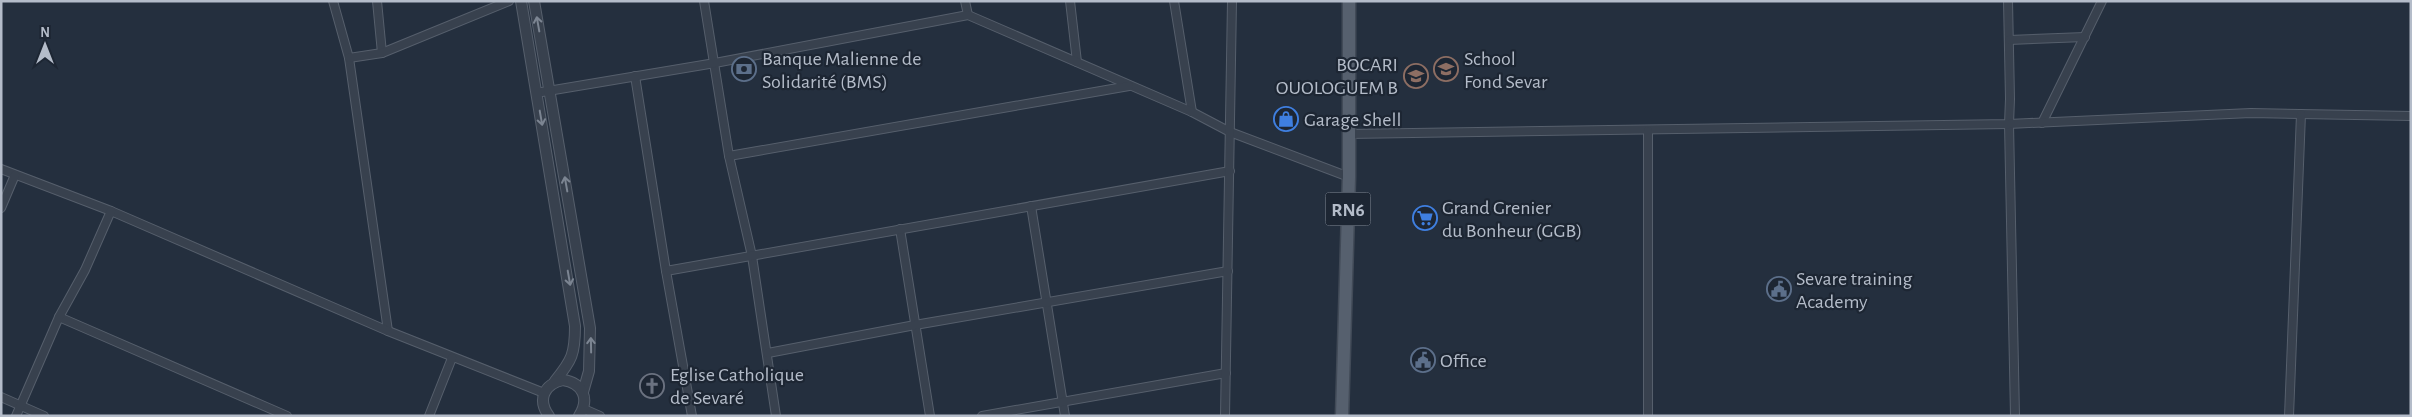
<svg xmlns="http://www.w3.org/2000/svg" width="2412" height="417" font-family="'Alegreya Sans',sans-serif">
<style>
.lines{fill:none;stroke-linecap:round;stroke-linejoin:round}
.minor-casing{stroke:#565f6c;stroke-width:10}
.tertiary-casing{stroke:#565f6c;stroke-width:12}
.primary-casing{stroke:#414a57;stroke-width:15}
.minor{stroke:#38414e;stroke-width:8}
.tertiary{stroke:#38414e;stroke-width:10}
.primary{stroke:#56606e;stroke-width:12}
.oneway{stroke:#7c8592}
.labels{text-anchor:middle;stroke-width:4.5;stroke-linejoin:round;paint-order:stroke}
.shield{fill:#1d2633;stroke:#878f9c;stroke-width:1}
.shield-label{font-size:19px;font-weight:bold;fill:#b4bcc9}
.poi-label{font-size:20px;fill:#b4bcc9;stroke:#1d2633;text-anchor:start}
</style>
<rect width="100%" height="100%" fill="#242f3e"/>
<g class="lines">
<defs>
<g id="minor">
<path d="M333 1 349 58 388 331"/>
<path d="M377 1 382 53"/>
<path d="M704 1 729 156 752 256 776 416"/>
<path d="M965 1 968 15"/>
<path d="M1070 1 1077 62"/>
<path d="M1174 1 1192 112"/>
<path d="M2008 1 2010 99 2009 124 2015 416"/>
<path d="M2009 40 2085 37"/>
<path d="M349 58 382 53 509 1"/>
<path d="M635 76 666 271 692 416"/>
<path d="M536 93 715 63 968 15 1192 112 1230 132 1349 177"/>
<path d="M2042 123 2102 1"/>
<path d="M1348 134 2009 124 2251 113 2411 116"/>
<path d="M729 156 1129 86"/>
<path d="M1 169 111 211 388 331 544 393"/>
<path d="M1031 206 1065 416"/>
<path d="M1 208 15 175"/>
<path d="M900 229 930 416"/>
<path d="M666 271 1230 171"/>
<path d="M59 317 287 416"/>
<path d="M768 353 915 325 1228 271"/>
<path d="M1 397 44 416"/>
<path d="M584 409 600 416"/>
<path d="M16 416 59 317 85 270 111 211"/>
<path d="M429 416 452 358"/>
<path d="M982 416 1226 373"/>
<path d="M1225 416 1232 1"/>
<path d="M1648 416V131"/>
<path d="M2289 416 2301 114"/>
</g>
<g id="tertiary">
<path d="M521 1 575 326C575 354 572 360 555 381"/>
<path d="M534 1 590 328 589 371 583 392"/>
<path d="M549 416C537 400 544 384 563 380 583 383 590 399 579 416"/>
</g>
<path id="primary" d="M1342 416 1349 177V1"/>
</defs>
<!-- minor casing -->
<use href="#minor" class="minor-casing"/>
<!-- tertiary casing -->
<use href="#tertiary" class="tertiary-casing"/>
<!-- primary casing -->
<use href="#primary" class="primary-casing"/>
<!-- minor -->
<use href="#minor" class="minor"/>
<!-- tertiary -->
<use href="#tertiary" class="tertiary"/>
<!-- primary -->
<use href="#primary" class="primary"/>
</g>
<!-- one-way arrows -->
<defs><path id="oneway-shaft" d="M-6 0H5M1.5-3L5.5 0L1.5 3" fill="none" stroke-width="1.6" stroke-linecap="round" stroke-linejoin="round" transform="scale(1.25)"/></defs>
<g class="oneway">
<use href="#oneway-shaft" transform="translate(538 24) rotate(-100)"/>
<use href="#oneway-shaft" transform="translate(541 118) rotate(80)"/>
<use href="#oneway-shaft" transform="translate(566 184) rotate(-100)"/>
<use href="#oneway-shaft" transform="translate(569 278) rotate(80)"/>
<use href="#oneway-shaft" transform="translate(591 345) rotate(-91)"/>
</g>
<!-- icons -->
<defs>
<symbol id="bank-ring" viewBox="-11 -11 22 22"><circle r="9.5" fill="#1d2633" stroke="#5c6f8a" stroke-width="1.5"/><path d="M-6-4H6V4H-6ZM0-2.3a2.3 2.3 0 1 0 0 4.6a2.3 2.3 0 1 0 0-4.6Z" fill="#5c6f8a"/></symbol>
<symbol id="school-ring" viewBox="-11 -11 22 22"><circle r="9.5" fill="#1d2633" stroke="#8d6e63" stroke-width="1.5"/><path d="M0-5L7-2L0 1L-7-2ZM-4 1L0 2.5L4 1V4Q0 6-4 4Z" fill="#8d6e63"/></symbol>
<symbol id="shop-ring" viewBox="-11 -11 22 22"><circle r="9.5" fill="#1d2633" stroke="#3f7fe0" stroke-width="1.5"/><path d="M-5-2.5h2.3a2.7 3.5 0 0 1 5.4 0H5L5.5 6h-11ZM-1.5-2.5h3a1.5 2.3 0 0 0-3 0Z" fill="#3f7fe0"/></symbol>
<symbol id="supermarket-ring" viewBox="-11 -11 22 22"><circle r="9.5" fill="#1d2633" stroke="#3f7fe0" stroke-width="1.5"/><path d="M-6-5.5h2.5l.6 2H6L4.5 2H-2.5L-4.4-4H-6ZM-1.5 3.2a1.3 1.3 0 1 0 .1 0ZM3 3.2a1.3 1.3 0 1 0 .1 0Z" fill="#3f7fe0"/></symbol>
<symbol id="civic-ring" viewBox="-11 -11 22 22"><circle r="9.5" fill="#1d2633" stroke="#5c6f8a" stroke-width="1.5"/><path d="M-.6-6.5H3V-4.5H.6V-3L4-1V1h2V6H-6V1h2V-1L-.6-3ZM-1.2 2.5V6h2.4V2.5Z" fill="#5c6f8a"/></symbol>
<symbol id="church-ring" viewBox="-11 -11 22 22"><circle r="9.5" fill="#1d2633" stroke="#6b7280" stroke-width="1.5"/><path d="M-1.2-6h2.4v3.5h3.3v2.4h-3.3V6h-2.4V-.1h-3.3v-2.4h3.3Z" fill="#6b7280"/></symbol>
</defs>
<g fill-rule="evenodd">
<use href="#bank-ring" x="730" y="55" width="28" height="28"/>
<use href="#school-ring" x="1432" y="55" width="28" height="28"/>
<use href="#school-ring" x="1402" y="62" width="28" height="28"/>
<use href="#shop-ring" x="1272" y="105" width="28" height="28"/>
<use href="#supermarket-ring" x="1411" y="204" width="28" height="28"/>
<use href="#civic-ring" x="1765" y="275" width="28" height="28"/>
<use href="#civic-ring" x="1409" y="346" width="28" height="28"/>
<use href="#church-ring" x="638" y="372" width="28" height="28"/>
</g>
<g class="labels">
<!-- shield labels -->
<rect class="shield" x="1325.5" y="192.5" width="45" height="33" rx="4"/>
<g class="shield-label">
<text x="1348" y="216">RN6</text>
</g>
<!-- poi labels -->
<g class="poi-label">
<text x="762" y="65">Banque Malienne de<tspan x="762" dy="23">Solidarité (BMS)</tspan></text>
<text x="1464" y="65">School<tspan x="1464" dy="23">Fond Sevar</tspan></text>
<text x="1398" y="71" text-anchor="end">BOCARI<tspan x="1398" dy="23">OUOLOGUEM B</tspan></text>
<text x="1304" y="126">Garage Shell</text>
<text x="1442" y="214">Grand Grenier<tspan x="1442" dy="23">du Bonheur (GGB)</tspan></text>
<text x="1796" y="285">Sevare training<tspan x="1796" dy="23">Academy</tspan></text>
<text x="1440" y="367">Office</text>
<text x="670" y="381">Eglise Catholique<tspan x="670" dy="23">de Sevaré</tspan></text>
</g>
</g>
<!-- border -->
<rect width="2412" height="417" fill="none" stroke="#b4bcc9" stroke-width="5"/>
<!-- north arrow -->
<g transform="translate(45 45)" stroke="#1d2633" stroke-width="4" paint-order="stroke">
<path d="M0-4L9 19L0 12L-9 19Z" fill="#b4bcc9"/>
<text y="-8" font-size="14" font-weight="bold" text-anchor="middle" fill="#b4bcc9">N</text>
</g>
</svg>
